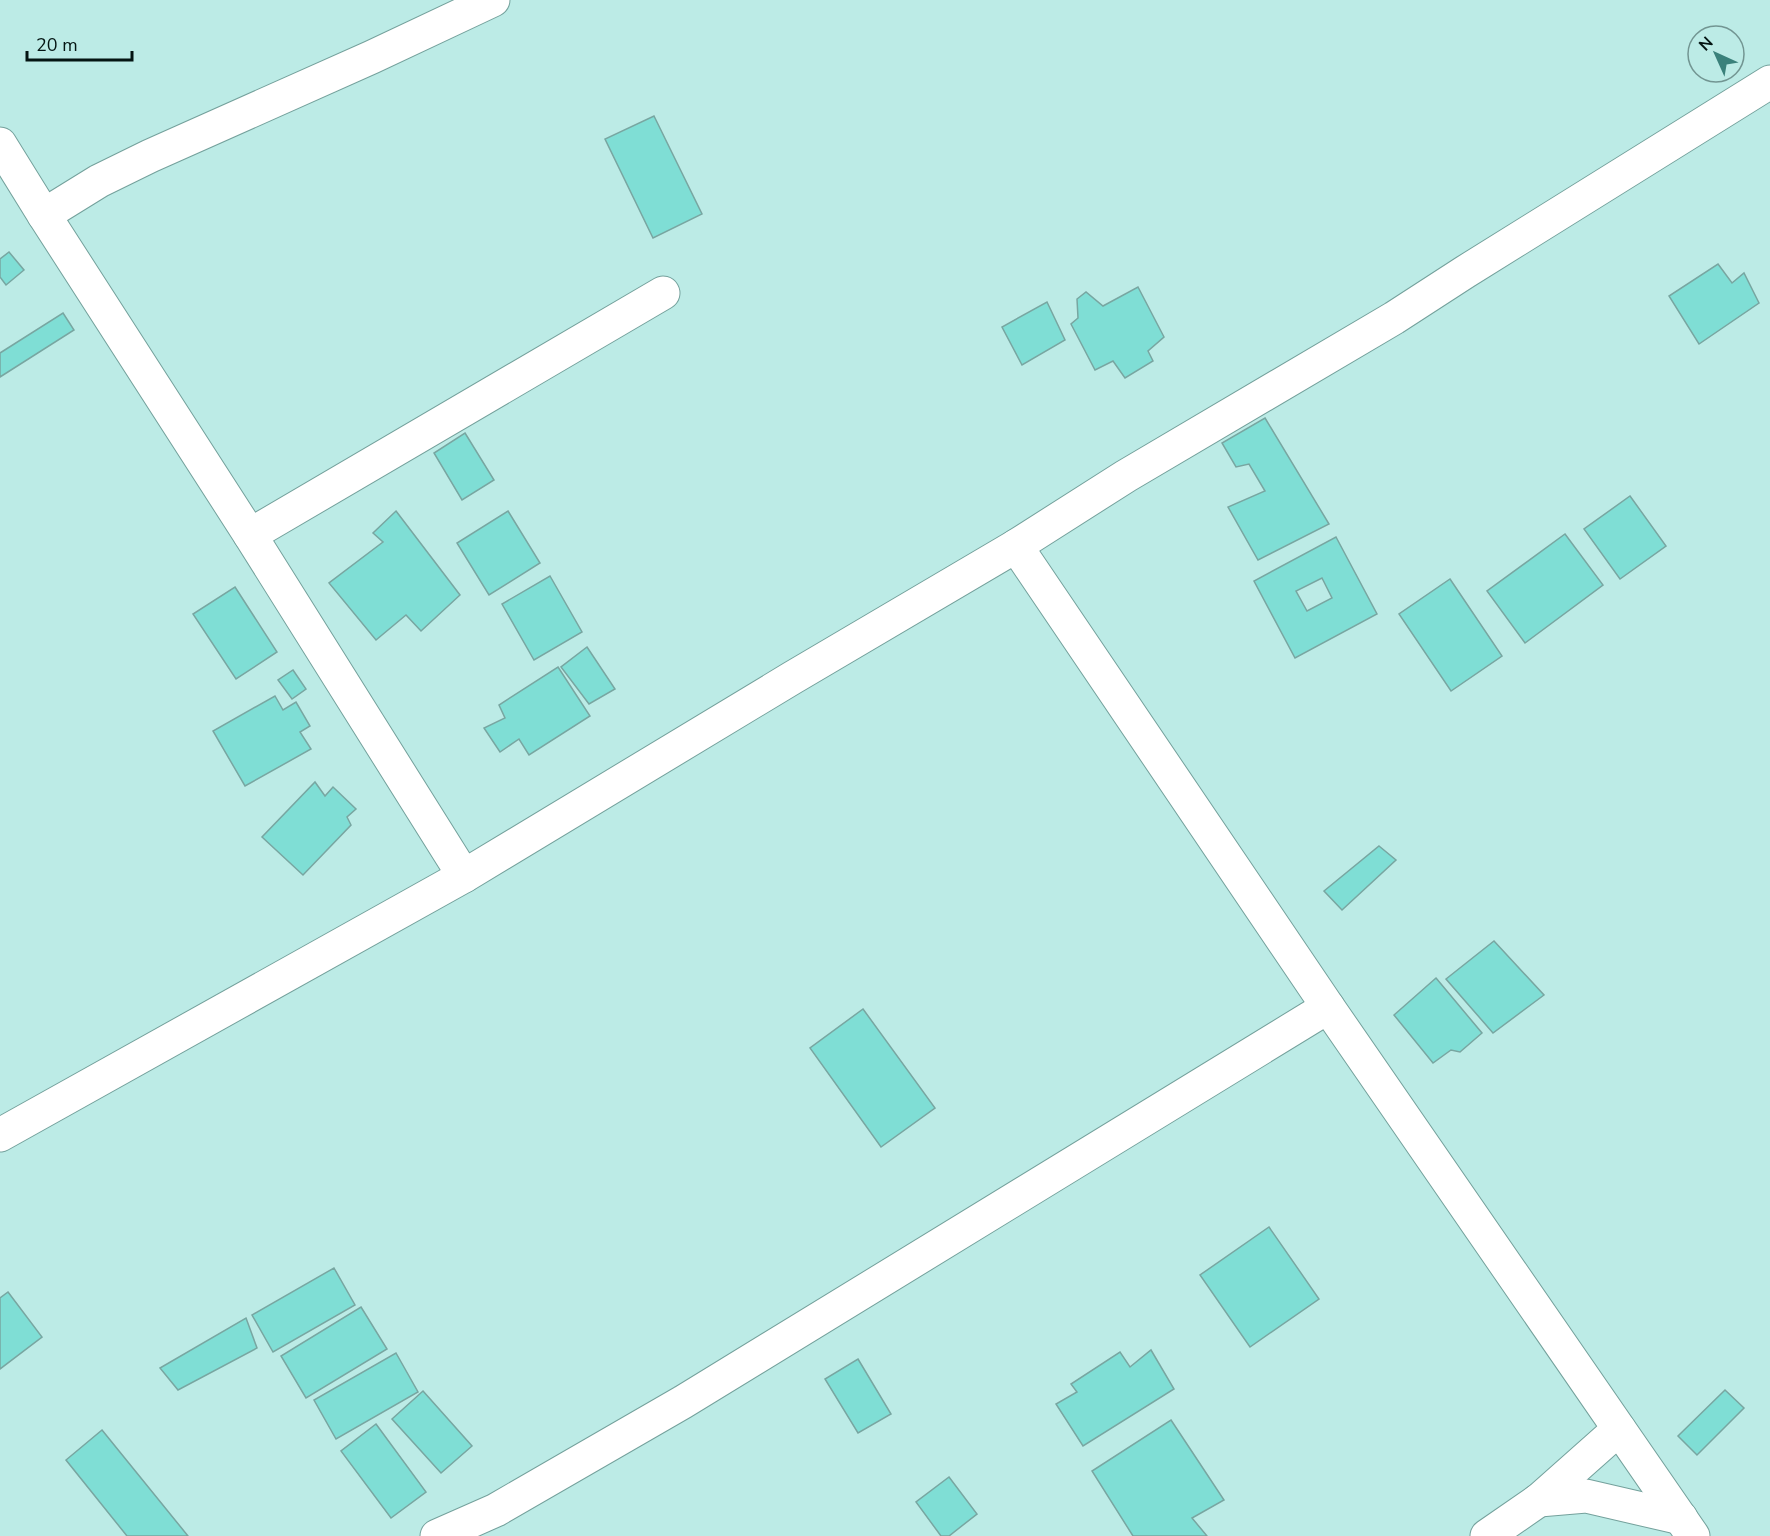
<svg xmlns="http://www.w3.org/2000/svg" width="1770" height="1536" font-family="'Nunito Sans',sans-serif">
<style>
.building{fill:#7fded5;stroke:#78a6a1;stroke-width:1.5;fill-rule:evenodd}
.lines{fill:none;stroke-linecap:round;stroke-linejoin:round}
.minor-casing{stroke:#74a19c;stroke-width:35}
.minor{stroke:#fff;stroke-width:33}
</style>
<rect width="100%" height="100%" fill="#bcebe6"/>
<!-- building -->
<g class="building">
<path d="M654 116 702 214 653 238 605 139Z"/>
<path d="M9 252 24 270 6 285 0 277V259Z"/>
<path d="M1718 264 1732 283 1744 273 1759 303 1699 344 1669 296Z"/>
<path d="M1138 287 1164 337 1148 351 1153 361 1125 378 1113 361 1095 370 1071 324 1078 318 1077 299 1086 292 1103 306Z"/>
<path d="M1047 302 1065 340 1022 365 1002 327Z"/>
<path d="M63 313 74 330 0 377V353Z"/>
<path d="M1265 418 1329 524 1258 560 1228 507 1265 491 1249 464 1236 467 1222 443Z"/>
<path d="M465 433 494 480 462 500 434 453Z"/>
<path d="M1630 496 1666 546 1620 579 1584 529Z"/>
<path d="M396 511 460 595 421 631 406 615 376 640 329 583 383 542 373 533Z"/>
<path d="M508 511 540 563 489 595 457 543Z"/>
<path d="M1565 534 1603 585 1525 643 1487 591Z"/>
<path d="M1336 537 1377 614 1295 658 1254 581ZM1322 578 1332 598 1307 611 1296 591Z"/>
<path d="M550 576 582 632 534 660 502 604Z"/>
<path d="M1450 579 1502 656 1451 691 1399 614Z"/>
<path d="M235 587 277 652 236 679 193 614Z"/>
<path d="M587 647 615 689 589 704 561 667Z"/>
<path d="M558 667 590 716 529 755 519 739 500 752 484 728 505 718 499 705Z"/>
<path d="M293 670 306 689 292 699 278 680Z"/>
<path d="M275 696 283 710 296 702 310 726 300 732 311 749 245 786 213 731Z"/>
<path d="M315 782 325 796 333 787 356 809 347 817 351 825 303 875 262 837Z"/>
<path d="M1379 846 1396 860 1342 910 1324 891Z"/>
<path d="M1494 941 1544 995 1493 1033 1446 979Z"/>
<path d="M1436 978 1482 1033 1460 1052 1451 1050 1433 1063 1394 1015Z"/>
<path d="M863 1009 935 1108 881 1147 810 1048Z"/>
<path d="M1269 1227 1319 1299 1250 1347 1200 1275Z"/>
<path d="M334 1268 355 1305 273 1352 252 1315Z"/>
<path d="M8 1292 42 1337 0 1369V1298Z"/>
<path d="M361 1307 387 1349 306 1398 281 1356Z"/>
<path d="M246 1318 257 1348 178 1390 160 1368Z"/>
<path d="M1151 1350 1174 1389 1083 1446 1056 1404 1077 1392 1071 1384 1120 1352 1130 1367Z"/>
<path d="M396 1353 418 1392 336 1439 314 1400Z"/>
<path d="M858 1359 891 1414 858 1433 825 1379Z"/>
<path d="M1725 1390 1744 1408 1697 1455 1678 1436Z"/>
<path d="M423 1391 472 1446 441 1473 392 1419Z"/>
<path d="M1171 1420 1224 1500 1192 1518 1207 1536H1133L1092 1471Z"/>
<path d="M376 1424 426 1492 391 1518 341 1451Z"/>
<path d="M102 1430 188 1536H127L66 1460Z"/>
<path d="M949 1477 977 1514 949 1536H941L916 1502Z"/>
</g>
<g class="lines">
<defs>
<g id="minor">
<path d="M0 144 44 215 250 535 464 876"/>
<path d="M44 215 99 181 150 156 372 57 493 0"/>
<path d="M250 535 663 293"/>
<path d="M1016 546 1328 1007 1693 1536"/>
<path d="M0 1135 464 876 792 678 1016 546 1126 476 1394 318 1465 272 1770 82"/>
<path d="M1539 1500 1586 1496 1681 1518"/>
<path d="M437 1536 496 1510 683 1402 1328 1007"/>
<path d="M1487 1536 1539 1500 1619 1429"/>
</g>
</defs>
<!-- minor casing -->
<use href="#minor" class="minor-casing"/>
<!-- minor -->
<use href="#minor" class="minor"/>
</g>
<!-- north arrow -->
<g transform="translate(1716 54) rotate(315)"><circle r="28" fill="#bcebe6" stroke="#729592" stroke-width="1.5"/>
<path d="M0-4.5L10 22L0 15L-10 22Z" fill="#3a817b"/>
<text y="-9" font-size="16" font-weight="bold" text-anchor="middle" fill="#041513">N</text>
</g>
<!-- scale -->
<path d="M27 51v9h105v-9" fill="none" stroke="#041513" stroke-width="3"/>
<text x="36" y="51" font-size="18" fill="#041513" stroke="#bcebe6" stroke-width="4.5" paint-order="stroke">20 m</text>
</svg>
